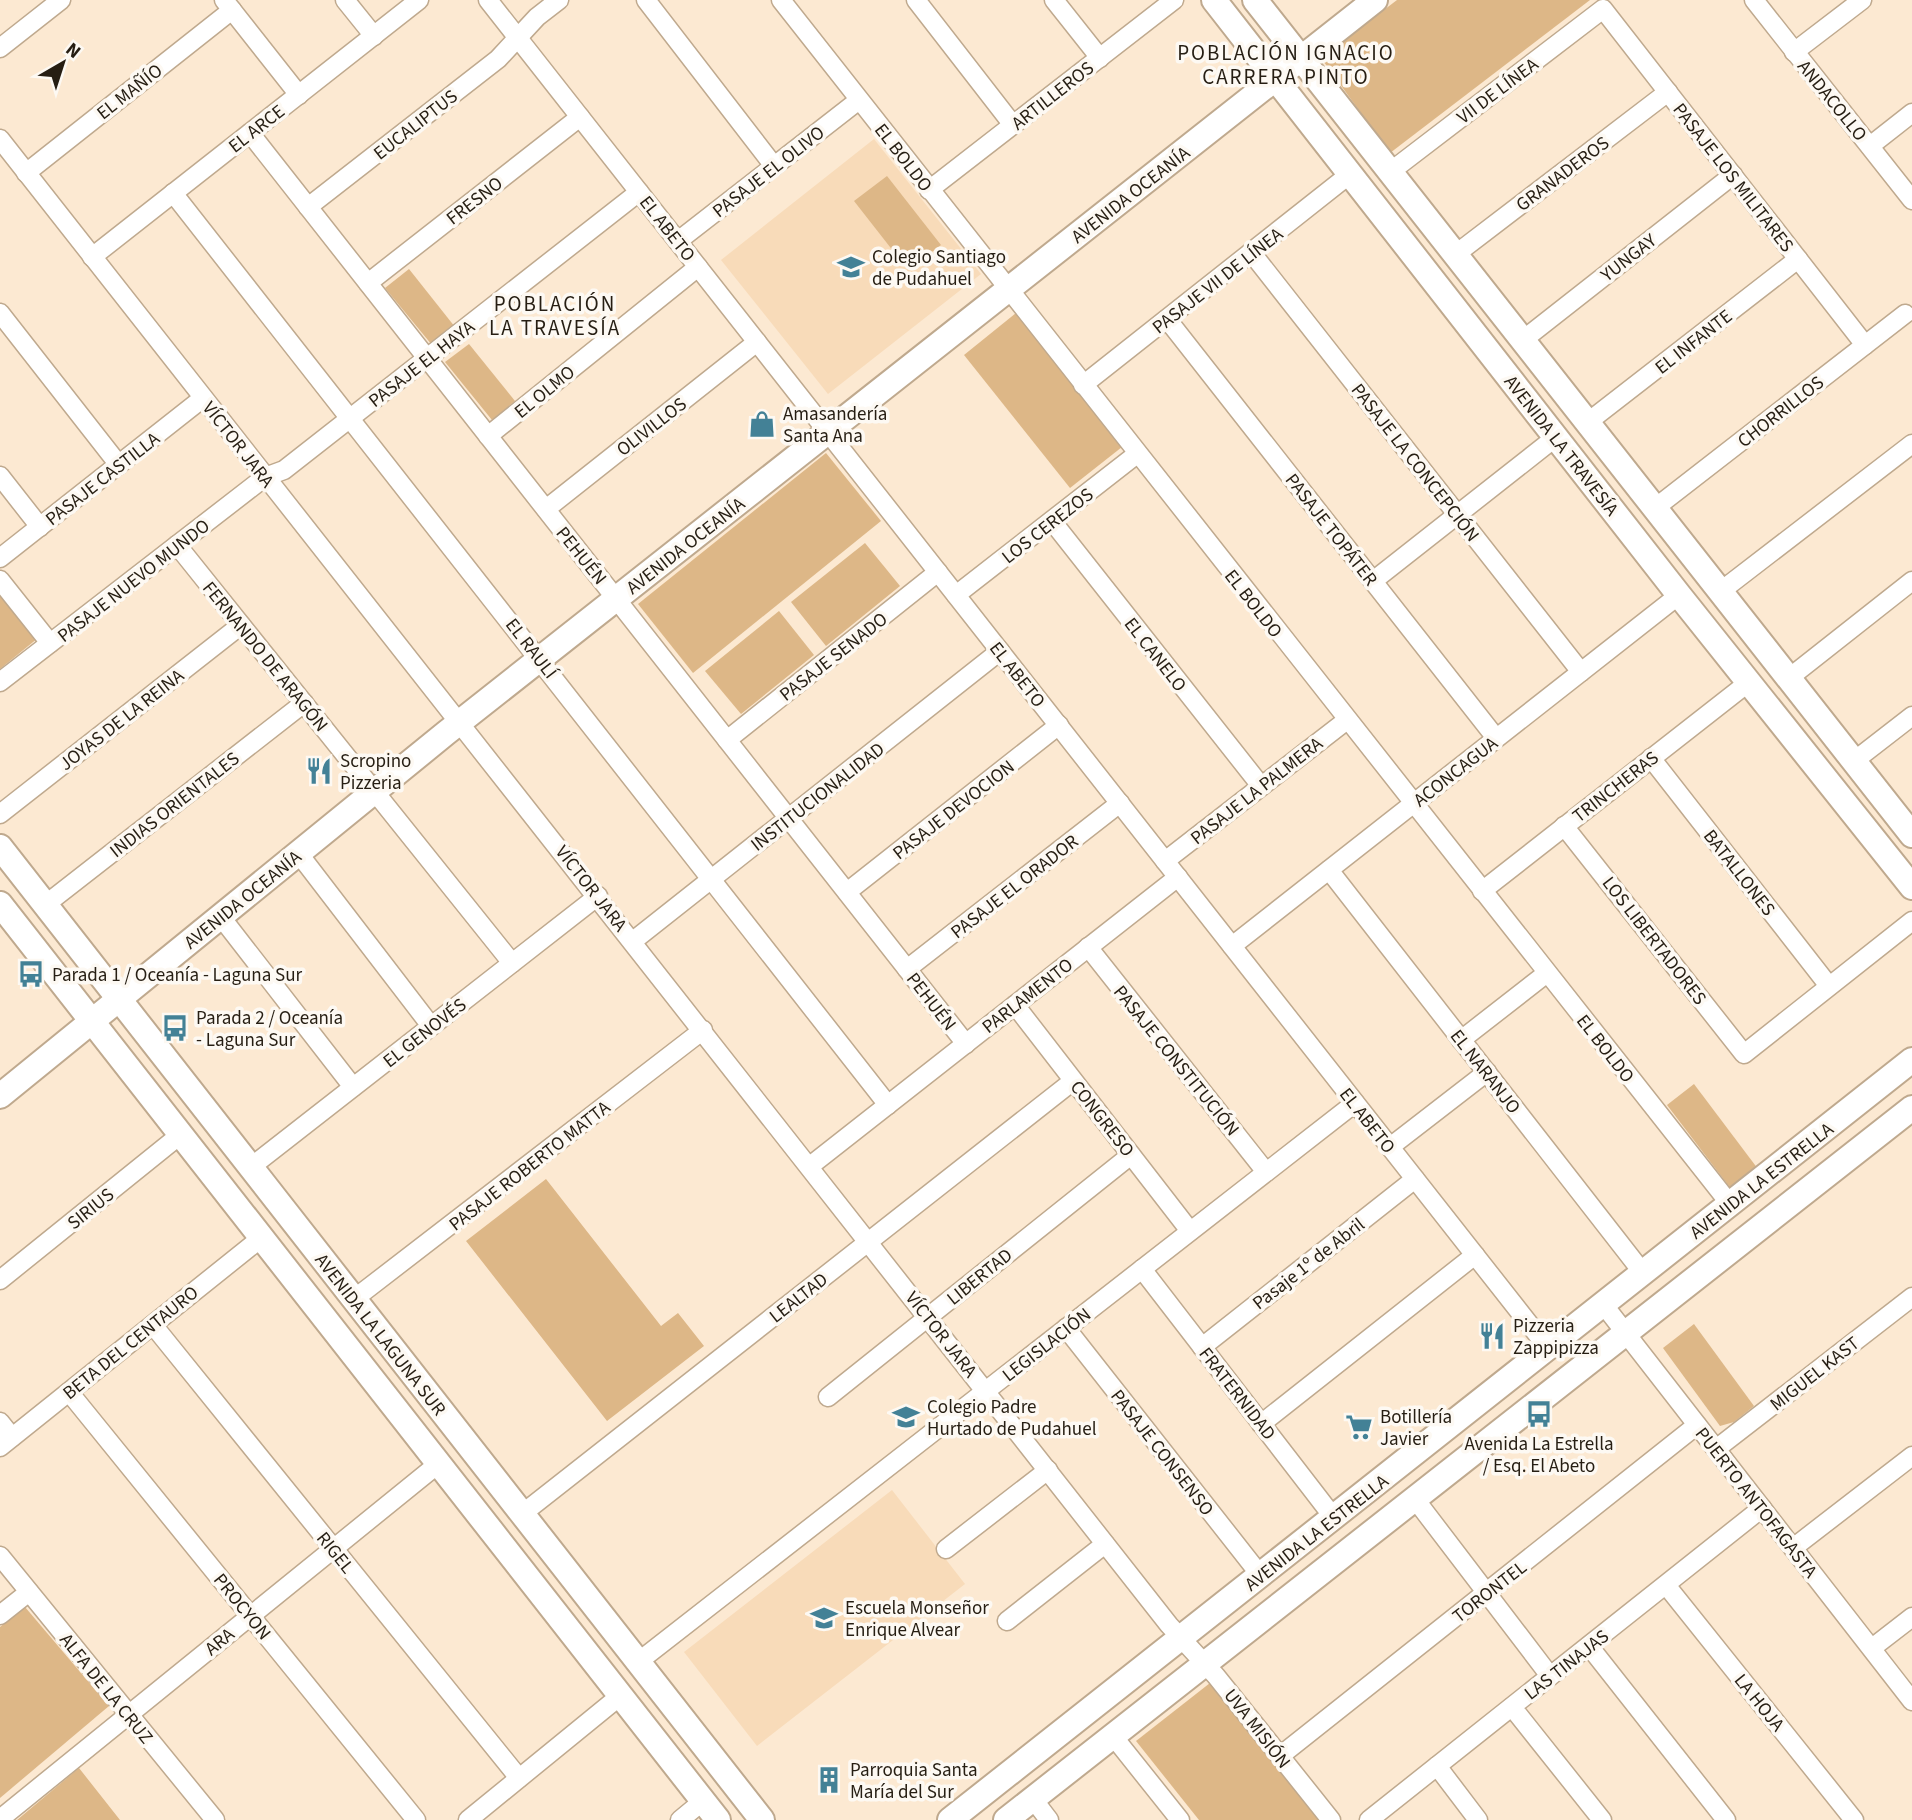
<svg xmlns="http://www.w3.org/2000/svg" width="1912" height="1820" font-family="'Source Sans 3',sans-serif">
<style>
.built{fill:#f8dbb9}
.green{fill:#ddb787}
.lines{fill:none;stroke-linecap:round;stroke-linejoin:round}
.street-casing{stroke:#bfa98e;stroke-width:21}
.secondary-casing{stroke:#bfa98e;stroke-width:28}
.street{stroke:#fff;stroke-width:18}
.secondary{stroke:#fff;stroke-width:24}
.labels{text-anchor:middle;stroke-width:7;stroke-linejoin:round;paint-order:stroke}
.street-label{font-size:19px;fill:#261e13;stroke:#fdf9f3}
.poi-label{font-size:19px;fill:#261e13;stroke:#fdf9f3;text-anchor:start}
.neighbourhood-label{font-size:21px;letter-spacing:2px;fill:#261e13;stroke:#fdf9f3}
</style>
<rect width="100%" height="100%" fill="#fce9d2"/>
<!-- built -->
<g class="built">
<path d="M874 139 981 274 828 394 721 260Z"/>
<path d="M892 1490 965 1584 757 1746 684 1652Z"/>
</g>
<!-- green -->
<g class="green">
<path d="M1397 0H1590L1390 153 1321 58Z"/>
<path d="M887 176 941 245 908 270 854 201Z"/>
<path d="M409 269 455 327 432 345 385 288Z"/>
<path d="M1016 313 1122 447 1070 488 964 355Z"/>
<path d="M469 344 515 401 492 420 445 362Z"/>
<path d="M826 453 881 521 693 673 638 604Z"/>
<path d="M865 543 900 586 826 646 791 602Z"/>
<path d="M0 592 38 638 0 669Z"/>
<path d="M779 611 814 655 741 714 705 671Z"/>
<path d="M1694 1084 1758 1169 1731 1189 1667 1105Z"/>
<path d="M546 1179 661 1326 678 1313 704 1346 607 1421 466 1241Z"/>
<path d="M1694 1324 1754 1406 1734 1422 1720 1426 1663 1348Z"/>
<path d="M25 1607 109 1706 0 1798V1627Z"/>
<path d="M1210 1683 1319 1820H1199L1136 1741Z"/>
<path d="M79 1768 120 1820H16H17Z"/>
</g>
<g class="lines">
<defs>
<g id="street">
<path d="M224 0 299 95"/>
<path d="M345 0 374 36"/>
<path d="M488 0 1548 1348"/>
<path d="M646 0 774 166"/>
<path d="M781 0 1730 1204"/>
<path d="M916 0 1013 125"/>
<path d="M1054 0 1100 58"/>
<path d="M1754 0 1912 200"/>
<path d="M0 48 61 0"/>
<path d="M1794 52 1862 0"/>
<path d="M250 133 966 1044"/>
<path d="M0 139 1169 1625 1216 1676 1331 1820"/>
<path d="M1870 146 1912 113"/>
<path d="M1390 172 1603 9 1865 345"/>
<path d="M26 173 232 10"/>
<path d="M929 190 1174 0"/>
<path d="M173 193 888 1105"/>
<path d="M308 207 498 59 537 17 559 0"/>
<path d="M678 241 859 100"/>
<path d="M1251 252 1581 672"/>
<path d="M1456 254 1668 92"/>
<path d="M92 257 419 0"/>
<path d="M368 283 580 117"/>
<path d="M0 313 119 465"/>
<path d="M1167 319 1496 738"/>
<path d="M1523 340 1733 175"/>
<path d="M1083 385 1350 174"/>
<path d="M1588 422 1798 259"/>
<path d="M488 436 698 267"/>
<path d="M0 476 40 527"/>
<path d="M1655 508 1905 314"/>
<path d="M546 509 757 342"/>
<path d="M1052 521 1261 786"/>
<path d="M177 545 512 963"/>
<path d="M0 558 203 398"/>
<path d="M0 580 50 643"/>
<path d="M1373 581 1556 437"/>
<path d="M1721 591 1912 444"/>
<path d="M956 595 1137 454"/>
<path d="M1789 678 1912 581"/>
<path d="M0 682 265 477 284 470 639 192"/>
<path d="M727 740 938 572"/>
<path d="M1651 758 1829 986"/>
<path d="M1854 761 1912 716"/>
<path d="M0 814 241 625"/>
<path d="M1564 826 1744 1054 1912 921"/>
<path d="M299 854 431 1026"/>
<path d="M1165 861 1347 720"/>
<path d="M1329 870 1643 1273"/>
<path d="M1482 891 1749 682"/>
<path d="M847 892 1059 725"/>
<path d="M45 905 304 703"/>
<path d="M221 917 353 1087"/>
<path d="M633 941 1000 651"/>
<path d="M1232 946 1679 595"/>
<path d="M1088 947 1266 1172"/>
<path d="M907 969 1120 803"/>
<path d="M1015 1005 1190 1231"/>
<path d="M1461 1040 1547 973"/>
<path d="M1390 1147 1487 1072"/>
<path d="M810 1166 1178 877"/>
<path d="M251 1167 598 896"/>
<path d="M1142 1269 1334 1518"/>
<path d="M0 1280 180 1135"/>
<path d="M354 1299 703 1030"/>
<path d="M1603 1304 1912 1701"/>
<path d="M153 1325 519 1778"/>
<path d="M1066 1328 1261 1576"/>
<path d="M1202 1347 1415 1179"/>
<path d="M69 1392 416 1820"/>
<path d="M828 1397 1131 1155"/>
<path d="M0 1422 12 1437"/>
<path d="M1261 1424 1475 1255"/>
<path d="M0 1447 261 1238"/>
<path d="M1716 1449 1912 1297"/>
<path d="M1415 1499 1550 1676"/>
<path d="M522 1514 1073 1081"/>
<path d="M1793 1548 1912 1456"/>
<path d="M946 1549 1048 1470"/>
<path d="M0 1556 215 1820"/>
<path d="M1666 1585 1854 1820"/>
<path d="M0 1615 29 1592"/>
<path d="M1007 1621 1105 1544"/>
<path d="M1589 1646 1726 1820"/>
<path d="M1872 1648 1912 1617"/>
<path d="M638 1662 1355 1103"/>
<path d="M1512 1707 1602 1820"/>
<path d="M1113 1736 1180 1820"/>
<path d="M1280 1756 1697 1425"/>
<path d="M1437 1766 1478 1820"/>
<path d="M1033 1799 1049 1820"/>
<path d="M0 1819 438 1464"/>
<path d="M468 1820 620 1696"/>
<path d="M680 1820 703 1801"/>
<path d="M1369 1820 1762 1508"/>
</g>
<g id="secondary">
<path d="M1214 0 1679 595 1912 887"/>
<path d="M1255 0 1912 835"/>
<path d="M0 847 762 1820"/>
<path d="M0 904 718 1820"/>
<path d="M0 1096 446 733 1375 0"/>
<path d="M950 1820 1912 1060"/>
<path d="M1006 1820 1912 1108"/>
</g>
</defs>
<!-- street casing -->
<use href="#street" class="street-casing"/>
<!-- secondary casing -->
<use href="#secondary" class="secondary-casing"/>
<!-- street -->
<use href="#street" class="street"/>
<!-- secondary -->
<use href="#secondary" class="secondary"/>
</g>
<!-- icons -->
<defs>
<symbol id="school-bare" viewBox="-9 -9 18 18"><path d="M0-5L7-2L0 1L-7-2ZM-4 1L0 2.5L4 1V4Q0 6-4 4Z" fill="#438196" stroke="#fdf9f3" stroke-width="2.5" paint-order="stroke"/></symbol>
<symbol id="shop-bare" viewBox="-9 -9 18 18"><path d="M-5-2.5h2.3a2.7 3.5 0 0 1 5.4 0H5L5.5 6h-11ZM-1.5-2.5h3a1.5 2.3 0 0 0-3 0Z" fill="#438196" stroke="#fdf9f3" stroke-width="2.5" paint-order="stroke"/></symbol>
<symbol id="restaurant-bare" viewBox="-9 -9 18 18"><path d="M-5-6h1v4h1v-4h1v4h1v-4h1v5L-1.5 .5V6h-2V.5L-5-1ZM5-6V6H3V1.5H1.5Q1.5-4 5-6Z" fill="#438196" stroke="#fdf9f3" stroke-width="2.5" paint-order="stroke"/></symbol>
<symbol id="bus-bare" viewBox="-9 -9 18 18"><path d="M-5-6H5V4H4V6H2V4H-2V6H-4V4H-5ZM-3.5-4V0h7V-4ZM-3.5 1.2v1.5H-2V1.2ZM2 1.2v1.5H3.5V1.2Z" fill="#438196" stroke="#fdf9f3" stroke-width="2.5" paint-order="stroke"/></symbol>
<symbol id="supermarket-bare" viewBox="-9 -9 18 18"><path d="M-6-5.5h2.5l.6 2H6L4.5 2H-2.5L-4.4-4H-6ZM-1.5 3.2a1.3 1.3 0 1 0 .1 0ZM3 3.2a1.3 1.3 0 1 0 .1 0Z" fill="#438196" stroke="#fdf9f3" stroke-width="2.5" paint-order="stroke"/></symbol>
<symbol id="building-bare" viewBox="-9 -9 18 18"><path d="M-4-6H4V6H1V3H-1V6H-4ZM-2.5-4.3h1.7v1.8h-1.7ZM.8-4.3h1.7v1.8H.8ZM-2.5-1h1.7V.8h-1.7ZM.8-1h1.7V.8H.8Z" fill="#438196" stroke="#fdf9f3" stroke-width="2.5" paint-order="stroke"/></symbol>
</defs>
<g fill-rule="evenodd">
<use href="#school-bare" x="832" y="248" width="38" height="38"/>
<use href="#shop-bare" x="743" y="405" width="38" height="38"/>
<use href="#restaurant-bare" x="300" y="752" width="38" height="38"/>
<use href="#bus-bare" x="12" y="955" width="38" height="38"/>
<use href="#bus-bare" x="156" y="1009" width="38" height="38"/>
<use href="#restaurant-bare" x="1473" y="1317" width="38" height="38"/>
<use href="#bus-bare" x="1520" y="1395" width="38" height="38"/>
<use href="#school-bare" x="887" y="1398" width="38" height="38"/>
<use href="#supermarket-bare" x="1340" y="1408" width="38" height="38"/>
<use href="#school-bare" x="805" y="1599" width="38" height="38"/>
<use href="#building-bare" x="810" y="1761" width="38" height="38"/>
</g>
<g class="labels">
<!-- street labels -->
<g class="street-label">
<text transform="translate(1497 90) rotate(-37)" y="7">VII DE LÍNEA</text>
<text transform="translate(129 91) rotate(-38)" y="7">EL MAÑÍO</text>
<text transform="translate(1052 95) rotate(-38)" y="7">ARTILLEROS</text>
<text transform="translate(1833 100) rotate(51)" y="7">ANDACOLLO</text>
<text transform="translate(415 124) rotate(-38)" y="7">EUCALIPTUS</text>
<text transform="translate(256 128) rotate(-38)" y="7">EL ARCE</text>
<text transform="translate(904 157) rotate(52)" y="7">EL BOLDO</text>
<text transform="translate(768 171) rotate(-38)" y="7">PASAJE EL OLIVO</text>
<text transform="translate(1562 173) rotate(-37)" y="7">GRANADEROS</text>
<text transform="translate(1734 177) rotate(52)" y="7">PASAJE LOS MILITARES</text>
<text transform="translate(1130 194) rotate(-38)" y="7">AVENIDA OCEANÍA</text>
<text transform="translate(474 200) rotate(-38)" y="7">FRESNO</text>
<text transform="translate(668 228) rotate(52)" y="7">EL ABETO</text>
<text transform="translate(1628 257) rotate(-38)" y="7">YUNGAY</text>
<text transform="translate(1217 280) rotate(-38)" y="7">PASAJE VII DE LÍNEA</text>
<text transform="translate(1693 341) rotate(-38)" y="7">EL INFANTE</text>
<text transform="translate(421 363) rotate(-38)" y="7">PASAJE EL HAYA</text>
<text transform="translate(544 391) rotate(-39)" y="7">EL OLMO</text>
<text transform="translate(1780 411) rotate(-38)" y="7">CHORRILLOS</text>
<text transform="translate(651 426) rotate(-38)" y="7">OLIVILLOS</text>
<text transform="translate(239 444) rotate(52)" y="7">VÍCTOR JARA</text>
<text transform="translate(1562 445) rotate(52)" y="7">AVENIDA LA TRAVESÍA</text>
<text transform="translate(1416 462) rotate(52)" y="7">PASAJE LA CONCEPCIÓN</text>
<text transform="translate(102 478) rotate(-38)" y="7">PASAJE CASTILLA</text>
<text transform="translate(1047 525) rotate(-38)" y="7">LOS CEREZOS</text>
<text transform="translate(1332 529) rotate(52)" y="7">PASAJE TOPÁTER</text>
<text transform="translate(685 545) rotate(-38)" y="7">AVENIDA OCEANÍA</text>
<text transform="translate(582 555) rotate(51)" y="7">PEHUÉN</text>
<text transform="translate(133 580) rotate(-38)" y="7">PASAJE NUEVO MUNDO</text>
<text transform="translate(1254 603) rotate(52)" y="7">EL BOLDO</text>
<text transform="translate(532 648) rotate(52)" y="7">EL RAULÍ</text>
<text transform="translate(1156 654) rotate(52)" y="7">EL CANELO</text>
<text transform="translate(266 656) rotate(51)" y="7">FERNANDO DE ARAGÓN</text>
<text transform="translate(833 656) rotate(-38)" y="7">PASAJE SENADO</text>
<text transform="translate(1018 674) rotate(52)" y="7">EL ABETO</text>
<text transform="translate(121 719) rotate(-38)" y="7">JOYAS DE LA REINA</text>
<text transform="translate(1455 771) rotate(-38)" y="7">ACONCAGUA</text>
<text transform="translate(1615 786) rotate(-38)" y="7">TRINCHERAS</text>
<text transform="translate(1256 790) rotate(-38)" y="7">PASAJE LA PALMERA</text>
<text transform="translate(817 796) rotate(-38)" y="7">INSTITUCIONALIDAD</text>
<text transform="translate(174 804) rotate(-38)" y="7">INDIAS ORIENTALES</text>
<text transform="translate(953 809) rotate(-38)" y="7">PASAJE DEVOCION</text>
<text transform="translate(1740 872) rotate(52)" y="7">BATALLONES</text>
<text transform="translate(1014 886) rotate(-38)" y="7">PASAJE EL ORADOR</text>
<text transform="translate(592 888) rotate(52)" y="7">VÍCTOR JARA</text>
<text transform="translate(242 899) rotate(-39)" y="7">AVENIDA OCEANÍA</text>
<text transform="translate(1655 940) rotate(52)" y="7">LOS LIBERTADORES</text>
<text transform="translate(1027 995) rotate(-38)" y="7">PARLAMENTO</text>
<text transform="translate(932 1001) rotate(52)" y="7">PEHUÉN</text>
<text transform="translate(424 1032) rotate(-38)" y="7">EL GENOVÉS</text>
<text transform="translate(1606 1048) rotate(52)" y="7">EL BOLDO</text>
<text transform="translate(1177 1060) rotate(51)" y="7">PASAJE CONSTITUCIÓN</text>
<text transform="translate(1486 1071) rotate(52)" y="7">EL NARANJO</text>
<text transform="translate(1103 1118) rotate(52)" y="7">CONGRESO</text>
<text transform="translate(1368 1120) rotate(52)" y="7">EL ABETO</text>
<text transform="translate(529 1165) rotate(-38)" y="7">PASAJE ROBERTO MATTA</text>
<text transform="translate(1761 1180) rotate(-38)" y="7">AVENIDA LA ESTRELLA</text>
<text transform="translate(90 1208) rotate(-39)" y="7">SIRIUS</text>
<text transform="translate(1308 1263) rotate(-38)" y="7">Pasaje 1º de Abril</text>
<text transform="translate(979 1276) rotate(-39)" y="7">LIBERTAD</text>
<text transform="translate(798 1297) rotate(-38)" y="7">LEALTAD</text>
<text transform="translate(381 1334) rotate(52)" y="7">AVENIDA LA LAGUNA SUR</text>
<text transform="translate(942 1334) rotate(52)" y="7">VÍCTOR JARA</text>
<text transform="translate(130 1342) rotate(-39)" y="7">BETA DEL CENTAURO</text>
<text transform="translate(1046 1344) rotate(-38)" y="7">LEGISLACIÓN</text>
<text transform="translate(1814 1373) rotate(-38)" y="7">MIGUEL KAST</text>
<text transform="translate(1238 1393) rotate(52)" y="7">FRATERNIDAD</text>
<text transform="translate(1163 1452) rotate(52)" y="7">PASAJE CONSENSO</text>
<text transform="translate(1757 1502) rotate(52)" y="7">PUERTO ANTOFAGASTA</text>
<text transform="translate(1316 1532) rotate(-38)" y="7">AVENIDA LA ESTRELLA</text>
<text transform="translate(336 1552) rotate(51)" y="7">RIGEL</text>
<text transform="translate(1489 1591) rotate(-38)" y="7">TORONTEL</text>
<text transform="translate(243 1606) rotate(51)" y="7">PROCYON</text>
<text transform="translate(219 1641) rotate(-39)" y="7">ARA</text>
<text transform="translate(1566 1664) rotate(-38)" y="7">LAS TINAJAS</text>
<text transform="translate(107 1688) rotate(51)" y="7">ALFA DE LA CRUZ</text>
<text transform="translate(1760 1702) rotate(51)" y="7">LA HOJA</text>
<text transform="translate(1258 1728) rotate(52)" y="7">UVA MISIÓN</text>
</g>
<!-- poi labels -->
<g class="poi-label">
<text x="872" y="263">Colegio Santiago<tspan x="872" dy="22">de Pudahuel</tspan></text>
<text x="783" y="420">Amasandería<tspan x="783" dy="22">Santa Ana</tspan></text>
<text x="340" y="767">Scropino<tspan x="340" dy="22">Pizzeria</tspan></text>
<text x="52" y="981">Parada 1 / Oceanía - Laguna Sur</text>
<text x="196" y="1024">Parada 2 / Oceanía<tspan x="196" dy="22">- Laguna Sur</tspan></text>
<text x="1513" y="1332">Pizzeria<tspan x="1513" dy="22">Zappipizza</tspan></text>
<text x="927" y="1413">Colegio Padre<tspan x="927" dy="22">Hurtado de Pudahuel</tspan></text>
<text x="1380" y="1423">Botillería<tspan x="1380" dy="22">Javier</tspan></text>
<text x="1539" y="1450" text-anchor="middle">Avenida La Estrella<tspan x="1539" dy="22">/ Esq. El Abeto</tspan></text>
<text x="845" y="1614">Escuela Monseñor<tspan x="845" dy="22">Enrique Alvear</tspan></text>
<text x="850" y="1776">Parroquia Santa<tspan x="850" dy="22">María del Sur</tspan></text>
</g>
<!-- neighbourhood labels -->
<g class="neighbourhood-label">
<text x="1286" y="60">POBLACIÓN IGNACIO<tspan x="1286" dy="24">CARRERA PINTO</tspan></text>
<text x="555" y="311">POBLACIÓN<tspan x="555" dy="24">LA TRAVESÍA</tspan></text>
</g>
</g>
<!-- north arrow -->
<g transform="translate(63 63) rotate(39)" stroke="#fdf9f3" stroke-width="5" paint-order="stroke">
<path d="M0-5L12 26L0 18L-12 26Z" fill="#261e13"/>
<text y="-10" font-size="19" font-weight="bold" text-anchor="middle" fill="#261e13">N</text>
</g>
</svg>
